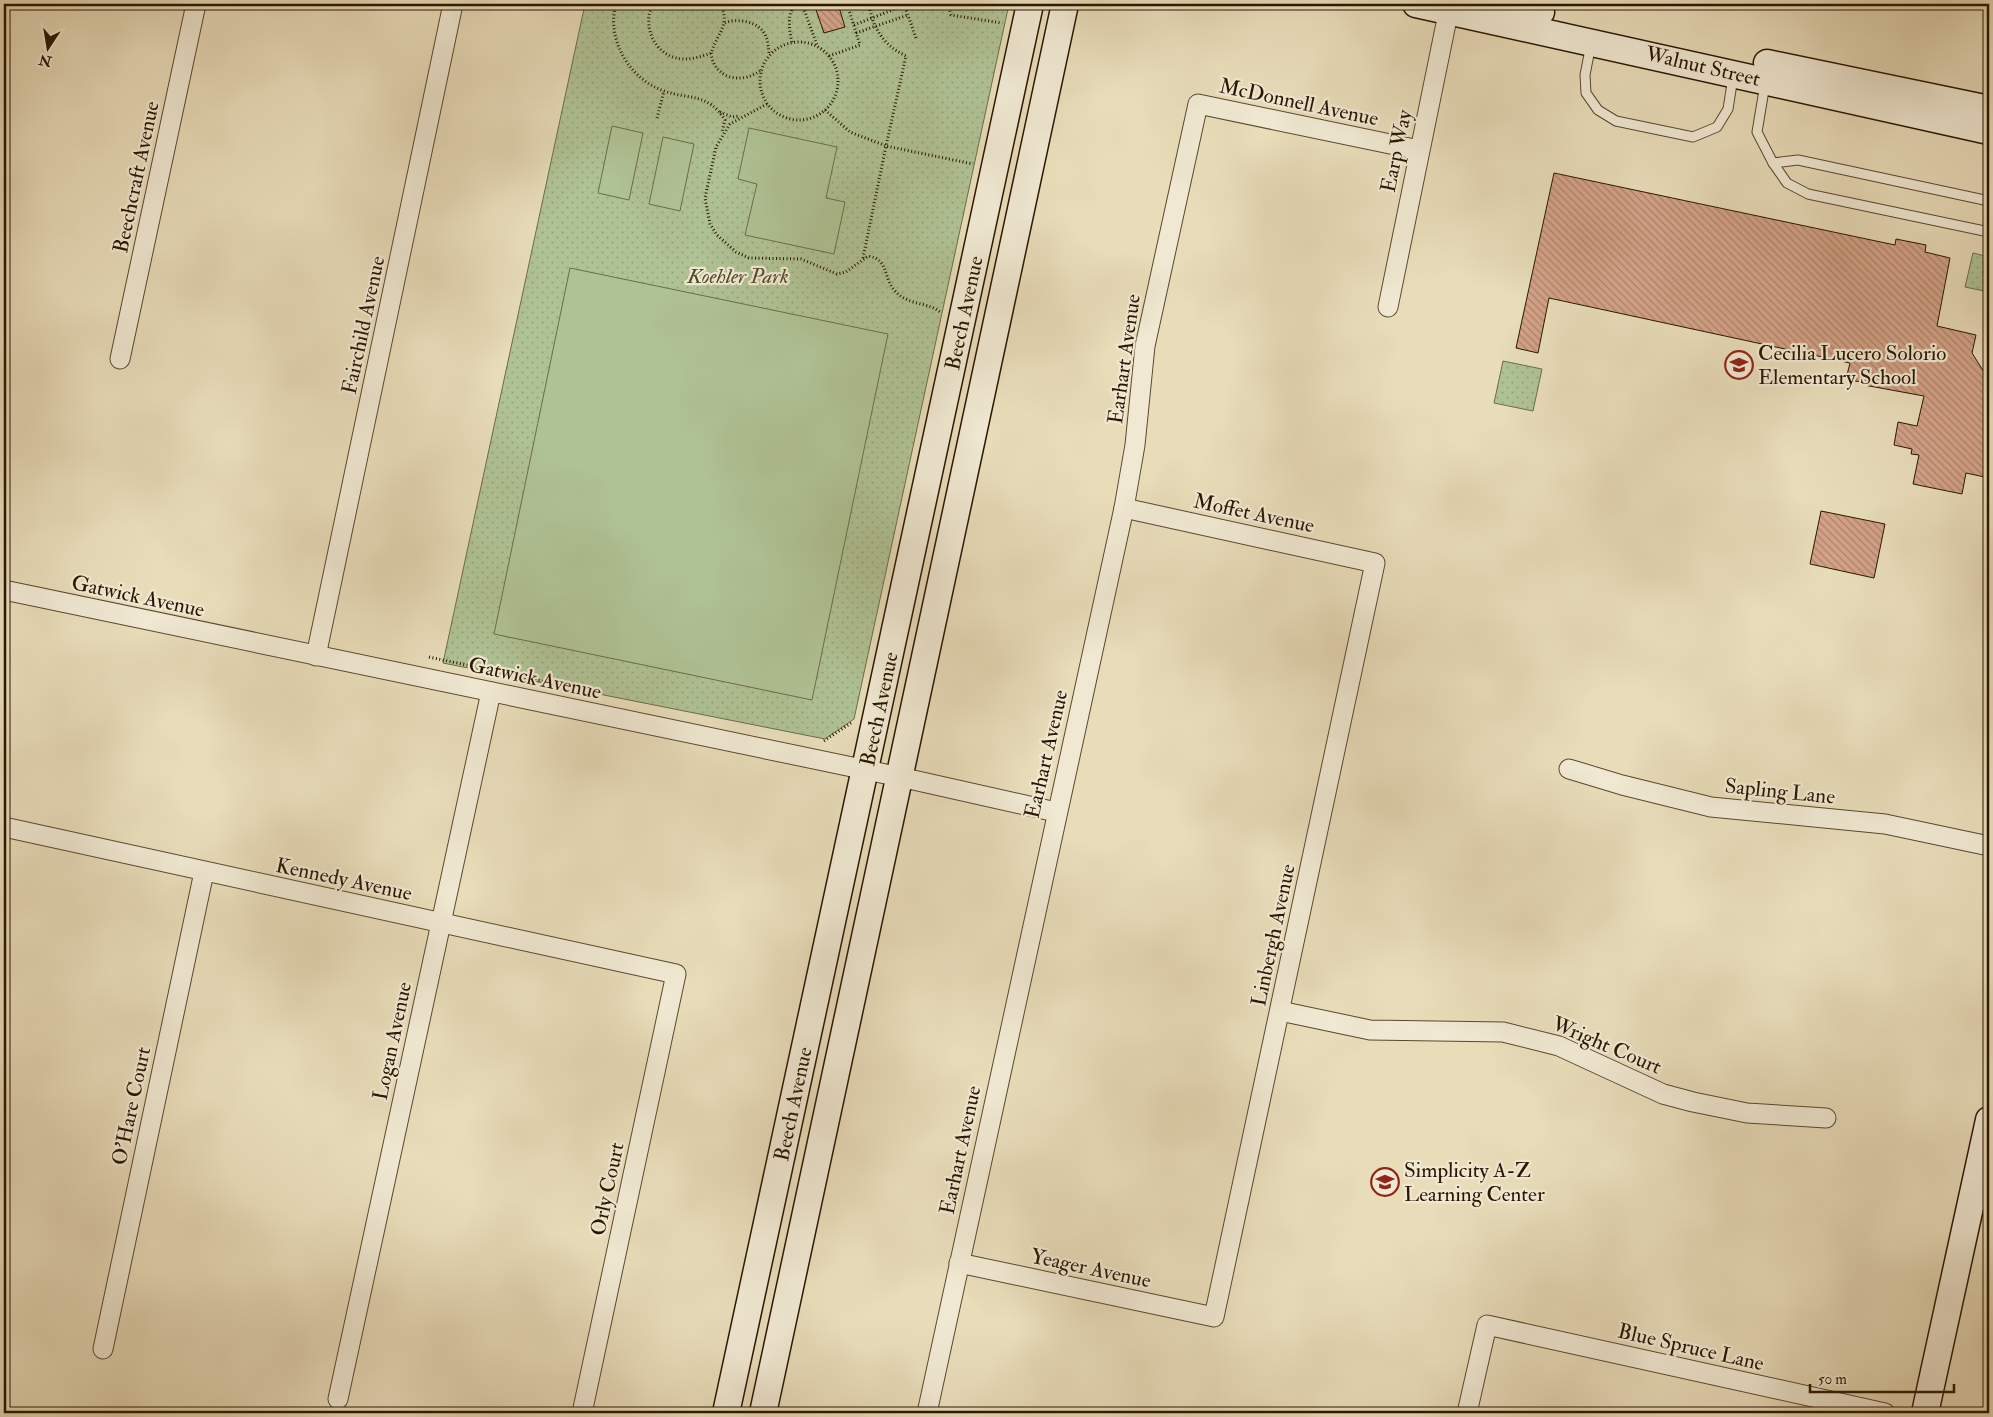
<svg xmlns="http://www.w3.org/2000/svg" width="1993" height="1417" font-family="'IM FELL Double Pica',serif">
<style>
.grass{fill:url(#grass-dots);stroke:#6c6c4a}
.pitch{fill:#afc294;stroke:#6c6c4a}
.building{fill:url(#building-back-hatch);stroke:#2a1600}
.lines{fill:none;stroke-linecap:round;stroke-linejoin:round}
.lane-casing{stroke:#5a482e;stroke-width:11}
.street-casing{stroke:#5a482e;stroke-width:21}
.secondary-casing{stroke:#2a1600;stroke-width:29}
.path{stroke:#2a1600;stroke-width:3;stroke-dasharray:1 2.5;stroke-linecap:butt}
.lane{stroke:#f0e8d2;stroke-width:9}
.street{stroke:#f0e8d2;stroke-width:19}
.secondary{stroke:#f0e8d2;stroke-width:26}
.labels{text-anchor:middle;stroke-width:4.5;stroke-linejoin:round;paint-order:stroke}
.street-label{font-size:21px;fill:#2a1600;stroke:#f0e8d2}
.park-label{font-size:21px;font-style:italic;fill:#524a2c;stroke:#f0e8d2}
.poi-label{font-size:21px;fill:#2a1600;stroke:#f0e8d2;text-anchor:start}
</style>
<defs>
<pattern id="grass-dots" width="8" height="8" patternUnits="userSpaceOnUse" patternTransform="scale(1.25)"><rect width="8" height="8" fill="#afc294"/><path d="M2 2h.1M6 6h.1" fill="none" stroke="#97a67e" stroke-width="1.8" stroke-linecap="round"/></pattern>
<pattern id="building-back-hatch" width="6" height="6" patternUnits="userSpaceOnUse" patternTransform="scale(1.25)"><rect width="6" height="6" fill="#d4a287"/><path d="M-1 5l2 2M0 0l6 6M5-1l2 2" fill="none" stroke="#ac836c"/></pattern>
</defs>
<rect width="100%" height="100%" fill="#e8dcb9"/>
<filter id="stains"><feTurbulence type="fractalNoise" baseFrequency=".004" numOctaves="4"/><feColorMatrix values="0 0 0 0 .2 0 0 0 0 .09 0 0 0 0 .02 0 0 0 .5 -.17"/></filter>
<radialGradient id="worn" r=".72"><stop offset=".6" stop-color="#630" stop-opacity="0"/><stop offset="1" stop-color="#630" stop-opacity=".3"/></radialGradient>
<!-- grass -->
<g class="grass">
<path d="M585 4H1009L854 719 825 739 443 663Z"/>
<path d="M1973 253 1989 257V292L1965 287Z"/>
<path d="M1503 361 1542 369 1533 411 1494 403Z"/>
</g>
<!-- pitch -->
<g class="pitch">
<path d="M612 126 643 133 629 200 598 193Z"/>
<path d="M749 128 837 147 826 198 845 202 834 254 745 235 757 184 738 179Z"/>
<path d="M663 137 694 144 680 211 649 204Z"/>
<path d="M570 268 888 334 812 700 494 634Z"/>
</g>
<!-- building -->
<g class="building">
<path d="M814 4H838L845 27 824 33Z"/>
<path d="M1554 173 1895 245 1896 239 1926 245 1925 252 1950 258 1937 326 1976 335 1972 353 1989 380V478L1966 473 1962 494 1913 484 1919 455 1911 454 1912 449 1894 445 1898 422 1917 426 1924 396 1864 385 1865 383 1846 379 1850 363 1549 298 1538 353 1516 348Z"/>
<path d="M1821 511 1885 524 1874 578 1810 564Z"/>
</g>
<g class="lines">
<defs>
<g id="lane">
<path d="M1591 44 1585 75 1586 93 1598 110 1616 121 1693 137 1717 127 1728 109 1733 77"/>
<path d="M1765 84 1757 132 1773 163 1787 183 1808 194 1989 232"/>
<path d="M1773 163 1798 160 1989 201"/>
</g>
<g id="street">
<path d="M1388 307 1450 4"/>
<path d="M120 359 196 4"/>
<path d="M4 590 900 777 1056 812"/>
<path d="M316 656 453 4"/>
<path d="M1569 769 1622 785 1711 807 1885 824 1989 846"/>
<path d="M4 827 676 974 582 1413"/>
<path d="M1280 1011 1370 1030 1503 1032 1559 1046 1663 1094 1693 1102 1747 1113 1826 1118"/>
<path d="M959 1263 1214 1317 1375 563 1124 508"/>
<path d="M103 1349 204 872"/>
<path d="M338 1399 491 692"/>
<path d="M927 1413 1124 508 1135 445 1145 346 1198 104 1419 150"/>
<path d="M1467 1413 1487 1325 1885 1413"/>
</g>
<g id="secondary">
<path d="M1416 4 1989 131"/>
<path d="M1503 4 1541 12"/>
<path d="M1767 63 1989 109"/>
<path d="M726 1413 1030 4"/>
<path d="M763 1413 1065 4"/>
<path d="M1925 1413 1989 1120"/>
</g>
</defs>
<!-- lane casing -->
<use href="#lane" class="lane-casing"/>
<!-- street casing -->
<use href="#street" class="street-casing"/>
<!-- secondary casing -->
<use href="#secondary" class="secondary-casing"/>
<!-- path -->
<g class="path">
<path d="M616 4C606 39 629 79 664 91 689 100 707 92 725 120L722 132"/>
<path d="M653 4C642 24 653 52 676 58 687 61 701 57 711 53 718 32 730 26 721 4"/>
<path d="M802 4 817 45"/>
<path d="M904 4 916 38"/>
<path d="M948 4 951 15 1002 23"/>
<path d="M725 23C735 18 754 21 762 30 768 37 768 45 769 53"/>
<path d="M854 25 905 5"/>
<path d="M856 33 908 15"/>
<circle cx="799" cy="81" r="39"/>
<path d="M792 42C789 30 787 14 795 4"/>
<path d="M711 53C714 79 742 85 761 70"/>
<path d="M829 56 860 45 847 4"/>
<path d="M767 104 730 124 716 147 705 198 710 224 717 235 736 252 749 258 801 259 837 274 846 272 868 256C889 259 883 278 895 291 908 306 930 302 941 313"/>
<path d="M825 110 850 132 886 146 906 56C884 46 872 27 869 4"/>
<path d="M720 112 732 117 740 116"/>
<path d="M657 118 664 91"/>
<path d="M863 258 886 146 973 164"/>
<path d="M429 657 551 683"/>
<path d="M824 741 851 723"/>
</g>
<!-- lane -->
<use href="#lane" class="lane"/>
<!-- street -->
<use href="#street" class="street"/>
<!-- secondary -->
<use href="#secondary" class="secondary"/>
</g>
<!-- icons -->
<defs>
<symbol id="school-ring" viewBox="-11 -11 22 22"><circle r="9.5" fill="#f0e8d2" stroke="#8f2418" stroke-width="1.5"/><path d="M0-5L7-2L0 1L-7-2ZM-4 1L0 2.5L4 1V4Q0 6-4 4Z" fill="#8f2418"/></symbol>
</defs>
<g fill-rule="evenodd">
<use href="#school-ring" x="1723" y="349" width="32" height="32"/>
<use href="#school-ring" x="1369" y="1166" width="32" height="32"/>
</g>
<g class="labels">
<!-- street labels -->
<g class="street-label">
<text transform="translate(1703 66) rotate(13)" y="7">Walnut Street</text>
<text transform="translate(1299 102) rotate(12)" y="7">McDonnell Avenue</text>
<text transform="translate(1396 151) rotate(-78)" y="7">Earp Way</text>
<text transform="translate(136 177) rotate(-78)" y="7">Beechcraft Avenue</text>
<text transform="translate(964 313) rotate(-78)" y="7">Beech Avenue</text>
<text transform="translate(363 325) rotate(-78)" y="7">Fairchild Avenue</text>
<text transform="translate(1124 359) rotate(-82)" y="7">Earhart Avenue</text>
<text transform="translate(1254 513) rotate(12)" y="7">Moffet Avenue</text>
<text transform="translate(138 596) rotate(12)" y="7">Gatwick Avenue</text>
<text transform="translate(535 678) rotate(12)" y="7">Gatwick Avenue</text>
<text transform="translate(879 709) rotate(-78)" y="7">Beech Avenue</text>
<text transform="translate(1046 754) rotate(-77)" y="7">Earhart Avenue</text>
<text transform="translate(1780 791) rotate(6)" y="7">Sapling Lane</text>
<text transform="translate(344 879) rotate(12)" y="7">Kennedy Avenue</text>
<text transform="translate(1273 935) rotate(-78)" y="7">Linbergh Avenue</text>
<text transform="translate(392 1041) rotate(-78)" y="7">Logan Avenue</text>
<text transform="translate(1607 1045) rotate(23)" y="7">Wright Court</text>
<text transform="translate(793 1104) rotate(-78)" y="7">Beech Avenue</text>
<text transform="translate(131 1106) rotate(-78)" y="7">O'Hare Court</text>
<text transform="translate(960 1150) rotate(-78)" y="7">Earhart Avenue</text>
<text transform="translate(607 1189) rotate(-78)" y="7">Orly Court</text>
<text transform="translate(1091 1268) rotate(12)" y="7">Yeager Avenue</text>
<text transform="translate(1691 1347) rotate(13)" y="7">Blue Spruce Lane</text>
</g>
<!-- park labels -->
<g class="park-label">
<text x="738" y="283">Koehler Park</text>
</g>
<!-- poi labels -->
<g class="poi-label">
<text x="1758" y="360">Cecilia Lucero Solorio<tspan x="1758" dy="24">Elementary School</tspan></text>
<text x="1404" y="1177">Simplicity A-Z<tspan x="1404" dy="24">Learning Center</tspan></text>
</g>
</g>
<!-- margin -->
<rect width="1993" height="1417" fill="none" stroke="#e8dcb9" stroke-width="20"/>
<rect x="5" y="5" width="1983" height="1407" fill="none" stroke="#2a1600" stroke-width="2.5"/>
<rect x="10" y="10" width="1973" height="1397" fill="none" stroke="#2a1600"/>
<!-- north arrow -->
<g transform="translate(48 48) rotate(192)" stroke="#f0e8d2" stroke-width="4" paint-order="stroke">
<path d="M0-4L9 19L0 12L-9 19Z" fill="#2a1600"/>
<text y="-8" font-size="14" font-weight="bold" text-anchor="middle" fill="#2a1600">N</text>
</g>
<!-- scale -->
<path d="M1810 1384v8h144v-8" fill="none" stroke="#2a1600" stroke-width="2.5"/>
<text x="1818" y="1384" font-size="15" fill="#2a1600" stroke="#f0e8d2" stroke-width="4" paint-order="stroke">50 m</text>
<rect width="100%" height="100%" filter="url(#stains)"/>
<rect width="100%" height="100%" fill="url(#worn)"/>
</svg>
